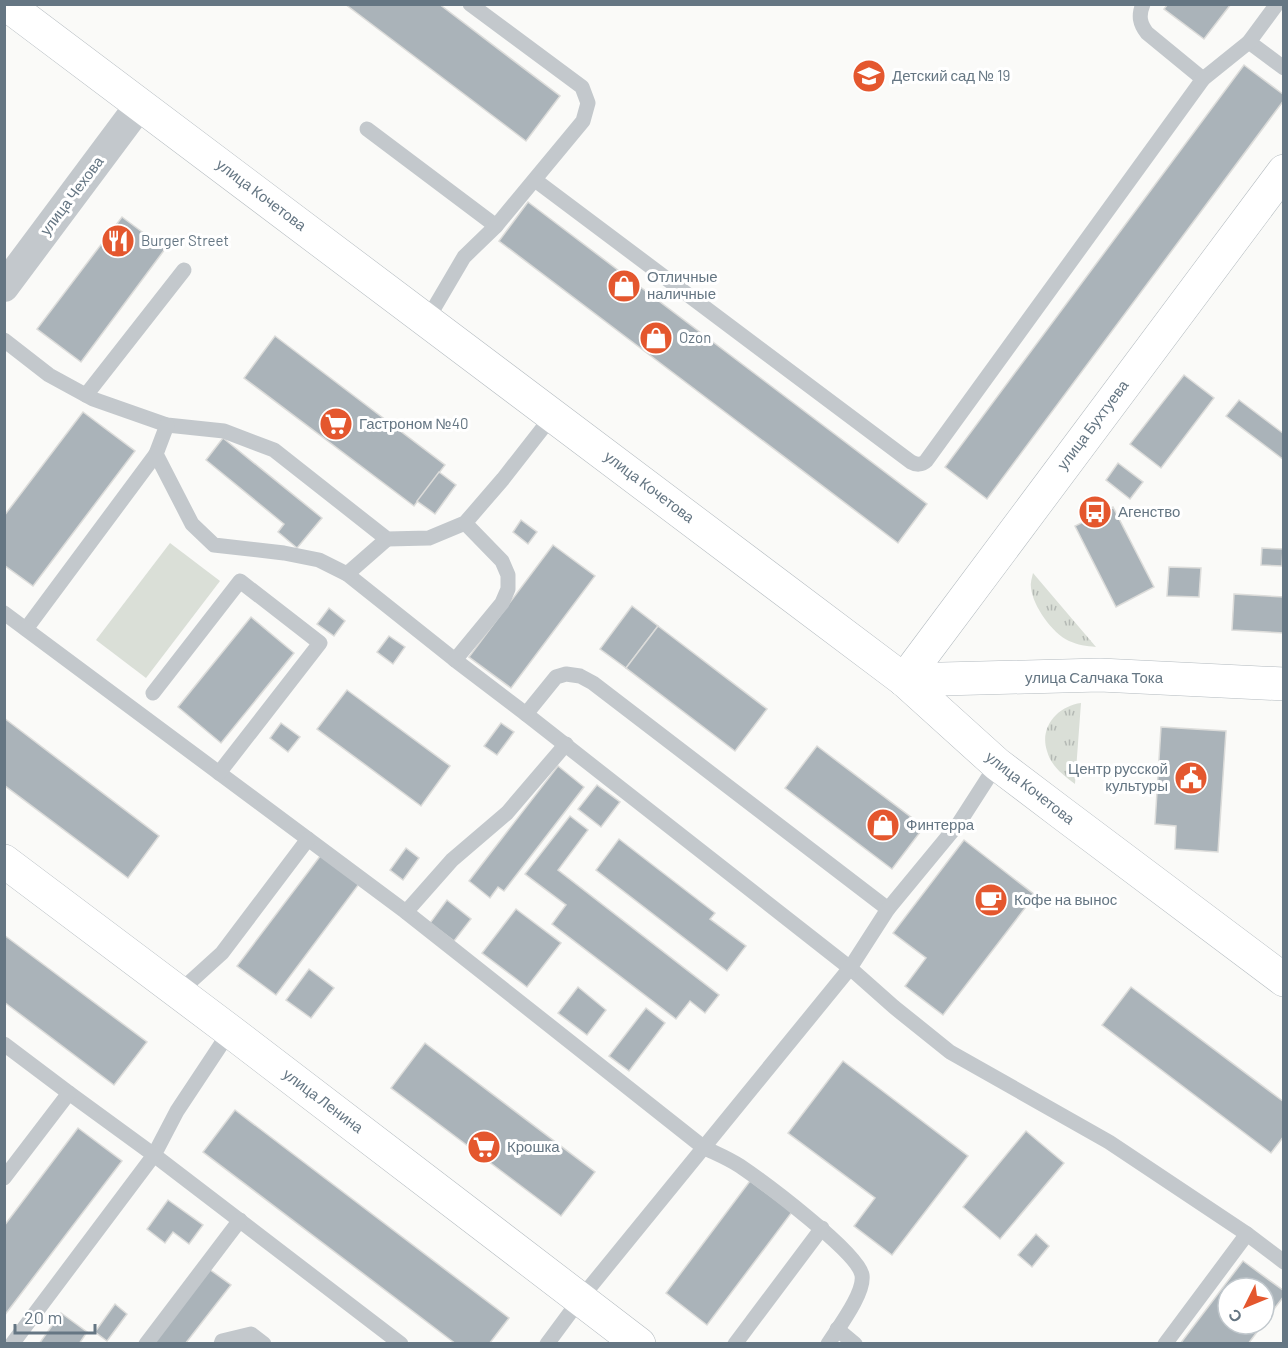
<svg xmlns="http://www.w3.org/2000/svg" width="1288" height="1348" font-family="Barlow,sans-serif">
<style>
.grass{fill:url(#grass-tufts)}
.garden{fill:#dadfd7}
.building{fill:#aab3b9;stroke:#dcdcda;stroke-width:1.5}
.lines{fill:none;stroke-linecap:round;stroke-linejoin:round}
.secondary-casing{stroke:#b3babf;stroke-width:34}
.lane{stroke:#c3c8cc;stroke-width:15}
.street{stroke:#c3c8cc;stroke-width:30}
.secondary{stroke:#fff;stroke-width:33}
.labels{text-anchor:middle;stroke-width:6;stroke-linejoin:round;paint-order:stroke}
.poi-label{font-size:15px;fill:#657683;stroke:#fff;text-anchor:start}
.street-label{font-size:15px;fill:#657683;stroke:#fff}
</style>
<defs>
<pattern id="grass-tufts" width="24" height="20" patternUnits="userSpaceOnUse" patternTransform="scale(1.5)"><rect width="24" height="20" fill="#dadfd7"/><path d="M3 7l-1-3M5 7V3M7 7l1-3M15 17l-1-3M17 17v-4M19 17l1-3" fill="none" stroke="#b4b9b4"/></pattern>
</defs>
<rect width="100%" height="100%" fill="#fafaf8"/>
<!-- grass -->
<g class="grass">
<path d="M1033 573 1096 647C1086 646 1078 645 1069 641 1052 633 1033 606 1031 588 1030 583 1032 578 1033 573Z"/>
<path d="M1081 703 1075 784C1063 775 1051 766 1047 751 1039 727 1058 706 1081 703Z"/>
</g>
<!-- garden -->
<path class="garden" d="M170 543 220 581 146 678 96 640Z"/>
<!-- building -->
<g class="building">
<path d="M345 4H439L560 96 526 141Z"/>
<path d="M1168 4H1231L1204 39 1164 9Z"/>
<path d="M1244 65 1284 95V100L987 499 945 467Z"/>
<path d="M528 202 927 504 898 543 499 241Z"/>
<path d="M122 217 165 249 81 362 37 329Z"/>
<path d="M275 336 445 465 414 506 244 378Z"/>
<path d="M1184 375 1214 398 1161 468 1130 444Z"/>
<path d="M1239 400 1284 434V460L1226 416Z"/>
<path d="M83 412 135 451 33 586 4 565V516Z"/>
<path d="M223 438 322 518 297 548 278 532 284 524 206 460Z"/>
<path d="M1118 463 1143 482 1130 499 1106 480Z"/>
<path d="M439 472 456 485 435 514 417 501Z"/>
<path d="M1113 507 1154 587 1116 607 1075 526Z"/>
<path d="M521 520 537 532 528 544 513 532Z"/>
<path d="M553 545 595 576 511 688 469 657Z"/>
<path d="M1262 548 1283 549 1282 566 1261 565Z"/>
<path d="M1169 567 1201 568 1199 597 1167 596Z"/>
<path d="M1234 594 1284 597V633L1232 630Z"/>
<path d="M632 606 658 626 626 668 600 649Z"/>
<path d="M329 608 345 621 334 636 317 624Z"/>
<path d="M251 617 294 653 221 743 178 707Z"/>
<path d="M658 626 767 709 735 751 626 668Z"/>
<path d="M389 636 405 647 393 664 377 652Z"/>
<path d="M347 690 450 766 421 806 317 729Z"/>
<path d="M4 718 159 836 128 878 4 785Z"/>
<path d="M281 723 300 737 288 752 270 738Z"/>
<path d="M501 723 514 732 497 755 484 746Z"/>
<path d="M1161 727 1226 731 1218 852 1175 849 1176 826 1155 824Z"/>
<path d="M817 746 924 827 892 869 785 788Z"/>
<path d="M558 766 584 787 504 891 498 887 490 898 469 881Z"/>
<path d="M597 785 620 802 601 827 578 809Z"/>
<path d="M570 816 588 830 558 870 719 995 705 1013 690 1001 676 1019 552 924 566 905 525 874Z"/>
<path d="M619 839 715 913 710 919 746 946 727 971 596 870Z"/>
<path d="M964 840 1035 895 943 1015 905 986 926 958 893 933Z"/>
<path d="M406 848 419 858 403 880 390 870Z"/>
<path d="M321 855 359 884 276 995 237 966Z"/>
<path d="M447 900 471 919 454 941 430 923Z"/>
<path d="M516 909 561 943 527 987 482 953Z"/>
<path d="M4 935 147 1042 114 1085 4 1002Z"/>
<path d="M309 969 334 988 311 1018 286 1000Z"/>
<path d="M578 987 606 1010 587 1035 558 1013Z"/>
<path d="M1131 987 1284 1102V1136L1271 1153 1102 1025Z"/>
<path d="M646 1008 665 1023 629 1071 609 1056Z"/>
<path d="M425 1043 595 1172 561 1216 391 1088Z"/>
<path d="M843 1061 968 1156 892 1255 854 1226 875 1198 788 1133Z"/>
<path d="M235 1110 509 1318 489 1344H456L203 1152Z"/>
<path d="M78 1128 122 1161 4 1316V1226Z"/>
<path d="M1026 1131 1064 1163 1000 1239 963 1207Z"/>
<path d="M750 1181 792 1212 707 1325 666 1293Z"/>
<path d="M168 1200 203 1225 189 1244 173 1232 165 1243 147 1229Z"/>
<path d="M1036 1234 1049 1246 1032 1267 1018 1255Z"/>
<path d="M1243 1261 1284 1291V1296L1264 1322V1288H1228V1324H1263L1248 1344H1180Z"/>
<path d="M209 1269 231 1285 185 1344H152Z"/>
<path d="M115 1304 127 1314 107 1341 95 1332Z"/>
<path d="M61 1313 87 1332 79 1344H39Z"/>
</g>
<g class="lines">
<defs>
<g id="secondary">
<path d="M6 4 904 680 997 764 1063 814 1284 980"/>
<path d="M904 680 1284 171"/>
<path d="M904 680 1100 675 1284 684"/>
<path d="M4 861 230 1031 639 1344"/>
</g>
</defs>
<!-- secondary casing -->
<use href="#secondary" class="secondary-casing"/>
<!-- lane -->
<g class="lane">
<path d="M1143 4C1138 16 1140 24 1147 33L1203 79"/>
<path d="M1249 42 1284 68"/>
<path d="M367 129 496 226"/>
<path d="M535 180 911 462C916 465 922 465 926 461L1203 79 1249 42 1277 4"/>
<path d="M427 320 464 257 496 226 583 121 588 103 582 87 470 4"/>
<path d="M4 340 49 375 93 399 167 425 224 431 274 450 387 539 429 538 465 523 503 479 553 415"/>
<path d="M86 395 184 270"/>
<path d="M167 425 156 454 192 524 214 545 284 553 319 560 347 574 455 660 526 714 556 677 566 674 580 676 593 683 888 909 959 823 997 764"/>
<path d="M347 574 387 539"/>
<path d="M4 613 406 912 703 1147C715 1153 728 1158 740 1166 762 1181 858 1252 862 1275 865 1293 838 1328 828 1344"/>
<path d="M26 629 156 454"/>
<path d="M455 660 502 603 508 589V575L502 561 465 523"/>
<path d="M153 693 240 581 320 643 219 773"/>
<path d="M526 714 850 968 894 1007 950 1052 1109 1142 1247 1234 1284 1262"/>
<path d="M406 912 452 860 507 813 566 744"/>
<path d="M179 992 222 953 308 839"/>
<path d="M230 1031 177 1111 154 1155 401 1344"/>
<path d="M4 1044 69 1093 154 1155 12 1344"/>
<path d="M4 1178 69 1093"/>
<path d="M837 1329 855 1344"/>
<path d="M146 1344 240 1220"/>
<path d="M221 1344 222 1341 251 1334 264 1344"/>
<path d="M547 1344 581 1298 850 968 888 909"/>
<path d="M735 1344 822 1228"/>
<path d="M1165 1344 1247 1234"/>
</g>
<!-- street -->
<path class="street" d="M4 287 139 106"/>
<!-- secondary -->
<use href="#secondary" class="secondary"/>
</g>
<!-- icons -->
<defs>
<symbol id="school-disc" viewBox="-11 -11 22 22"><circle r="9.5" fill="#e4572e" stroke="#fff"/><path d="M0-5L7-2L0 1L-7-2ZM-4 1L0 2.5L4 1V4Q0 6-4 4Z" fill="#fff"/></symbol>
<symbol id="restaurant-disc" viewBox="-11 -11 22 22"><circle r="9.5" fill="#e4572e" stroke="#fff"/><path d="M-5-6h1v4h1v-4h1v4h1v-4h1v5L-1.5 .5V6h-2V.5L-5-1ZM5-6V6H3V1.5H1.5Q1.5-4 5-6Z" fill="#fff"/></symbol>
<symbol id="shop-disc" viewBox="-11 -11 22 22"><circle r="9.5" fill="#e4572e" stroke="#fff"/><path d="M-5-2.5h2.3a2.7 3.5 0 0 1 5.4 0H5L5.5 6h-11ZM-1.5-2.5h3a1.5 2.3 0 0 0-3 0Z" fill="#fff"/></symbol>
<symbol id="supermarket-disc" viewBox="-11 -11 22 22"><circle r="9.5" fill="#e4572e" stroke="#fff"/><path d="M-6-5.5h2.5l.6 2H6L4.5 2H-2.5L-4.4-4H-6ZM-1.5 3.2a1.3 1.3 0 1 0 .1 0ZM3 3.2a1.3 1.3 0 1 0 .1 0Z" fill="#fff"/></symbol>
<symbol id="bus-disc" viewBox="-11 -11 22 22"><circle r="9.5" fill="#e4572e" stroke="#fff"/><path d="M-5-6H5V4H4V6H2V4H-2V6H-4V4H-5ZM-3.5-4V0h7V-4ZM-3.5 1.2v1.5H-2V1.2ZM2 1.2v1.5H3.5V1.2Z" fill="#fff"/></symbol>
<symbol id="civic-disc" viewBox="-11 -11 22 22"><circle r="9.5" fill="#e4572e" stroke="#fff"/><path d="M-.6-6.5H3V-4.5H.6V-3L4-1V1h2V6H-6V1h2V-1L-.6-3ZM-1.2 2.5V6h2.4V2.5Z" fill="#fff"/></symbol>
<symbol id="cafe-disc" viewBox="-11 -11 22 22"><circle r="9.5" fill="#e4572e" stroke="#fff"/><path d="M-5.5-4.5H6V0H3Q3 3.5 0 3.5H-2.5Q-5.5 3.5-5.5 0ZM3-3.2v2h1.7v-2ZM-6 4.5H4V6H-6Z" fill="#fff"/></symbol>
</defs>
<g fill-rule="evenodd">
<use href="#school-disc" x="850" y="57" width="38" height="38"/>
<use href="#restaurant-disc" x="99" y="222" width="38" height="38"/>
<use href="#shop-disc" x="605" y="267" width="38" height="38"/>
<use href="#shop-disc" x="637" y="319" width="38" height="38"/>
<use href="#supermarket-disc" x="317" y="405" width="38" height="38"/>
<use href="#bus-disc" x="1076" y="493" width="38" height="38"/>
<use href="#civic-disc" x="1172" y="759" width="38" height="38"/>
<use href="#shop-disc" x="864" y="806" width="38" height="38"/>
<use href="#cafe-disc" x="972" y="881" width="38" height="38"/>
<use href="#supermarket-disc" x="465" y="1128" width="38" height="38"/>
</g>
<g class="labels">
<!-- poi labels -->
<g class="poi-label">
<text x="892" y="81">Детский сад № 19</text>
<text x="141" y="246">Burger Street</text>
<text x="647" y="282">Отличные<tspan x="647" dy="17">наличные</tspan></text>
<text x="679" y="343">Ozon</text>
<text x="359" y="429">Гастроном №40</text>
<text x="1118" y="517">Агенство</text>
<text x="1168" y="774" text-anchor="end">Центр русской<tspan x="1168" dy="17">культуры</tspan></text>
<text x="906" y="830">Финтерра</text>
<text x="1014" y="905">Кофе на вынос</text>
<text x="507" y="1152">Крошка</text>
</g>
<!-- street labels -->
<g class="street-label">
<text transform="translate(261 195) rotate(37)" y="5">улица Кочетова</text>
<text transform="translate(72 196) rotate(-53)" y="5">улица Чехова</text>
<text transform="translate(1093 425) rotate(-53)" y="5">улица Бухтуева</text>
<text transform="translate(649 487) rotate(37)" y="5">улица Кочетова</text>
<text x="1094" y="683">улица Салчака Тока</text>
<text transform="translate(1030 788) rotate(38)" y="5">улица Кочетова</text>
<text transform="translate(323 1101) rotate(37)" y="5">улица Ленина</text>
</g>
</g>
<!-- border -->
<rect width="1288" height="1348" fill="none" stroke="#657683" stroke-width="12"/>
<!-- north arrow -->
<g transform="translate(1246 1306) rotate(227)"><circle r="28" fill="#ffffff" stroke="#c1c8cd" stroke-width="1.5"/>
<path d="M0-4.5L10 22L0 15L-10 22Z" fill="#e4572e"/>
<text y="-9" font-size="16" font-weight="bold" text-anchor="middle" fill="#657683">С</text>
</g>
<!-- scale -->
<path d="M15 1324v9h80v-9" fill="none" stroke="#657683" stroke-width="3"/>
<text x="24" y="1324" font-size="18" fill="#657683" stroke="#ffffff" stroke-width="4.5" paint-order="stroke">20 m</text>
</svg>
